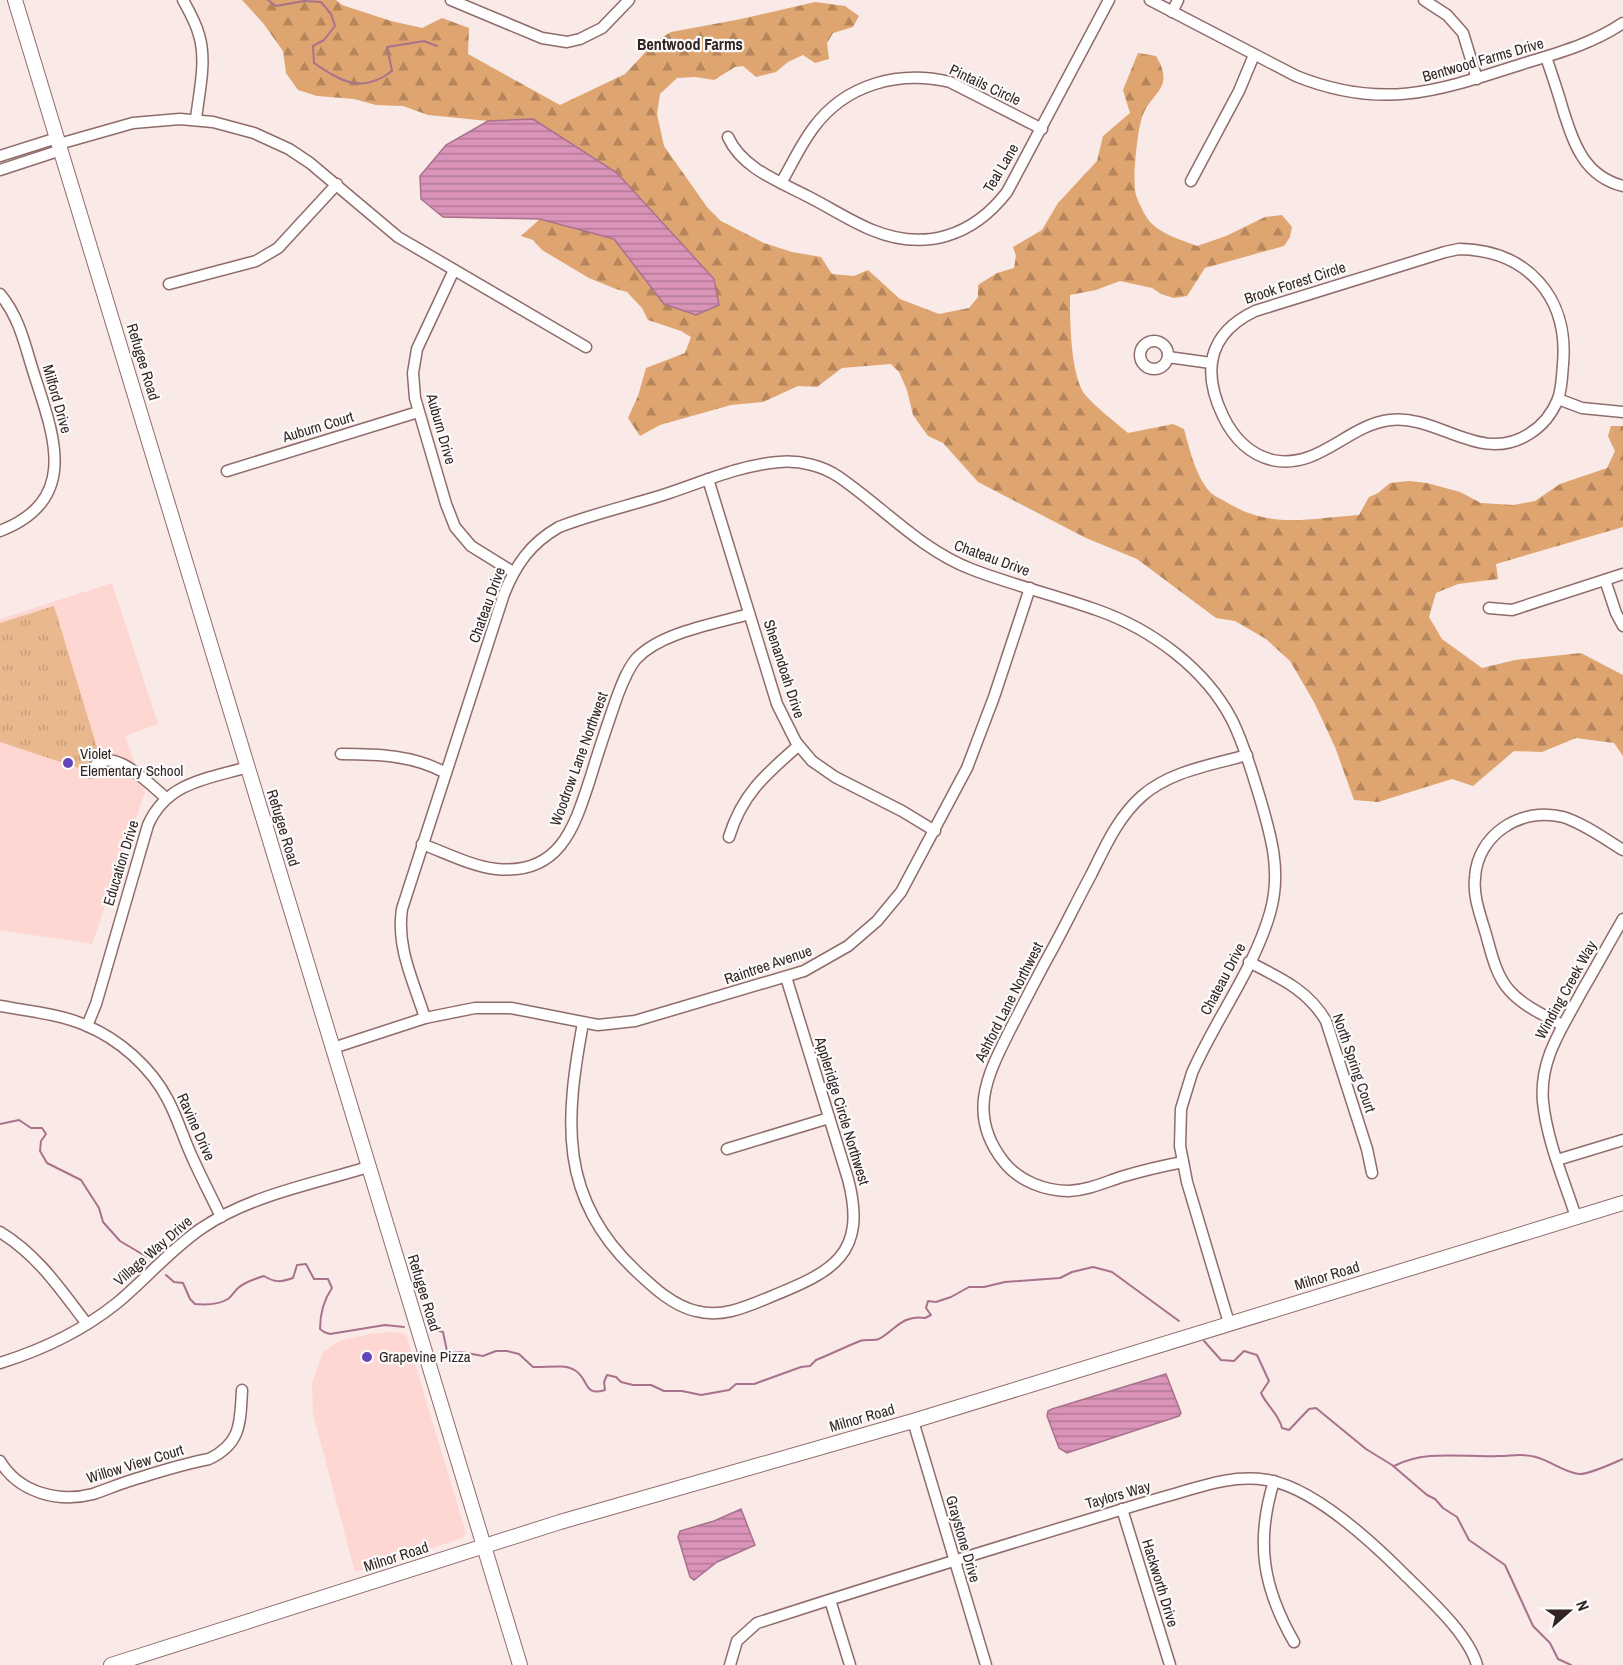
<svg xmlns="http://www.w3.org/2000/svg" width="1623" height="1665" font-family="'Archivo Narrow',sans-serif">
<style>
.built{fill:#fed7d3}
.grass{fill:url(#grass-tufts)}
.forest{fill:url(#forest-firs)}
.water{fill:url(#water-rules);stroke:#a9728c;stroke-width:1.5}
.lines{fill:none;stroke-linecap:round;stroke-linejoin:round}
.stream{stroke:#a9728c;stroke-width:2}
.minor-casing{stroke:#8f6c69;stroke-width:13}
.major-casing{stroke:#8f6c69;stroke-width:16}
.minor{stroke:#fff;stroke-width:10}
.major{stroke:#fff;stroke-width:14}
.poi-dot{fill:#6443bb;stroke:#fbfbfb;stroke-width:2}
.labels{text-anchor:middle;stroke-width:4.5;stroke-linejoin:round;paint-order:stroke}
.street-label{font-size:15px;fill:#332423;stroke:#fbfbfb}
.poi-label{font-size:15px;fill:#332423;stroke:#fbfbfb;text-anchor:start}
.neighbourhood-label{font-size:16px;font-weight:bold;fill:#332423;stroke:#fbfbfb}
</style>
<defs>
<pattern id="grass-tufts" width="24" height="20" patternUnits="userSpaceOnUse" patternTransform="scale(1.5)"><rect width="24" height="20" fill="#e9b88e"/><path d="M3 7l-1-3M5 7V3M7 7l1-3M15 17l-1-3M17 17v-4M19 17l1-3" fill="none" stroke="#c89e7a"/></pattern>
<pattern id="forest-firs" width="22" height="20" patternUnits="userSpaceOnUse" patternTransform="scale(1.5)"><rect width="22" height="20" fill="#dfa571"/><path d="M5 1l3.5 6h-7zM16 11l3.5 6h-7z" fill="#b5865c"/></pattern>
<pattern id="water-rules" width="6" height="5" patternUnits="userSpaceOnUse" patternTransform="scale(1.5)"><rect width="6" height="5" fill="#db94b9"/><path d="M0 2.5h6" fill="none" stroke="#b27996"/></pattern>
</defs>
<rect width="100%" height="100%" fill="#f9e9e7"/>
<!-- built -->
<g class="built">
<path d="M112 583 158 724 125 736 145 792 92 944 0 930V619Z"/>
<path d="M392 1332 406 1334 466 1533 461 1539 355 1572 313 1414 312 1383 323 1352 339 1341 369 1334Z"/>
</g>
<!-- grass -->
<path class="grass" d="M54 606 99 754 85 770 0 742V623Z"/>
<!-- forest -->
<path class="forest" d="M242 0H336L342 5 391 21 422 28 442 18 469 28 468 54 560 105 625 74 656 41 671 32 741 19 815 2 845 6 859 16 853 27 833 33 827 43 829 59 815 63 803 55 788 62 776 72 756 77 743 66 735 67 714 80 695 77 677 78 660 94 657 114 664 146 707 207 721 221 764 243 792 252 821 257 832 274 854 276 868 270 900 299 939 314 969 308 978 297V285L997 273 1014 268 1016 256 1013 247 1042 230 1058 203 1097 161 1103 136 1130 113 1123 90 1138 53 1156 56C1177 91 1148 92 1141 121 1137 136 1132 180 1136 195 1138 202 1146 218 1151 223 1163 235 1182 240 1197 246L1226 236 1265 217 1282 215 1292 227 1290 237 1284 246 1205 268 1187 296 1174 298 1161 294 1152 288 1120 281 1096 290 1070 295C1070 319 1070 377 1086 396 1098 409 1114 421 1128 433L1173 424 1184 429C1190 450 1195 475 1210 492 1214 496 1221 499 1226 502 1271 530 1310 518 1359 515L1369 497 1378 493 1390 483 1409 481 1427 483 1460 492 1481 503 1513 505 1535 501 1560 484 1607 468 1615 451 1608 436 1611 426H1623V527L1496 564 1498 579 1458 584 1436 593 1429 617 1442 639 1482 668 1515 660 1581 653 1623 675V756L1614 743 1576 738 1542 752 1514 751 1473 786 1452 779 1378 802 1354 800 1335 747 1314 702 1290 661 1266 639 1235 621 1216 618 1137 559 1086 538 978 482 943 443 928 436 913 415 907 390 899 372 891 364 842 368 817 387 798 386 763 402 731 405 660 425 640 436 628 418 638 396 646 368 685 353 691 337 681 331 648 320 642 308 627 292 616 289 589 278 542 250 533 240 521 236 540 219 614 239 664 304 719 305 714 279 617 173 533 119 488 121 428 115 403 106 376 105 354 99 317 96 298 90 286 73 283 51 263 23Z"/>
<!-- water -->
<g class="water">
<path d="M533 119 617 173 714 279 719 305 696 315 664 304 614 239 540 219 443 217 421 199 420 176 446 145 488 121Z"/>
<path d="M1166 1374 1181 1413 1179 1416 1067 1453 1059 1448 1047 1416 1048 1411 1052 1409Z"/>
<path d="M741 1509 755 1545 717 1562 694 1580 690 1577 678 1537 680 1531 714 1521Z"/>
</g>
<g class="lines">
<!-- stream -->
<g class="stream">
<path d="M268 0 276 6 304 1 321 2 331 14 335 26 324 40 313 46 314 63C342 82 362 94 392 71L387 47 424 41 437 46"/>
<path d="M0 1124 19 1120 31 1128H42L46 1134 41 1141 40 1151 47 1163 81 1180 99 1208 103 1222 120 1241 147 1257"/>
<path d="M166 1275 174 1282 183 1283 190 1299 195 1304C206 1305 218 1305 228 1299 232 1296 234 1292 238 1288 245 1282 254 1279 264 1276 275 1283 281 1282 293 1278L297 1265 306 1264 314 1279H328L332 1288C323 1301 320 1313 320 1329L324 1332 330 1334 385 1325 404 1327"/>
<path d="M436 1330 443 1332 447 1351 449 1353 461 1352 483 1356 496 1351H507L519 1354 533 1367C546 1368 565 1363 576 1371 589 1380 584 1397 605 1390L604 1382 607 1375 616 1377 621 1382 633 1385H651L664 1391H682L701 1395 729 1390 736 1384H754L801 1367 810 1366 816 1360C831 1354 845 1347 860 1341 866 1339 873 1341 879 1339 895 1330 903 1314 925 1318L931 1315 926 1308 928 1301 936 1302 951 1297 969 1287H984L1005 1282 1060 1278 1072 1272 1093 1267 1112 1272 1179 1321"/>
<path d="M1204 1341 1221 1360 1234 1361 1244 1351 1257 1355 1269 1381 1261 1393C1267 1406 1279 1414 1282 1428L1289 1430 1309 1409 1316 1408 1366 1449 1392 1465 1427 1495 1435 1499 1443 1508 1457 1517 1469 1540 1505 1565 1533 1626 1550 1643 1558 1659 1571 1665"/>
<path d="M1394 1466C1427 1449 1464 1458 1499 1456 1512 1456 1523 1453 1536 1457 1551 1461 1563 1472 1579 1474 1588 1475 1613 1463 1623 1459"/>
</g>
<defs>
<g id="minor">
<path d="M183 0C189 11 196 23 199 35 207 61 199 92 196 119"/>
<path d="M451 0 542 38 567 42 580 39 602 28 629 0"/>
<path d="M1150 0 1296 76C1383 111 1438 91 1522 64 1558 53 1592 44 1623 23"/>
<path d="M1424 0 1447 15 1463 33 1477 79"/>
<path d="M1172 12 1178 0"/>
<path d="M1546 57C1552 75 1558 92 1563 110 1574 144 1584 176 1623 186"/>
<path d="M728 137C742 168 778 181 807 196 829 207 850 221 872 230 925 252 973 236 1007 192L1109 0"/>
<path d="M59 144 133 123 180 119 213 122 254 133 289 149 310 163 398 237 586 347"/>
<path d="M0 156 57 138"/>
<path d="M0 170 61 150"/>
<path d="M1191 181 1239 91 1254 55"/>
<path d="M781 183C792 164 801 144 814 127 846 84 899 70 950 82L1042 129"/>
<path d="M1459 249C1527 250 1569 297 1563 364 1562 375 1562 388 1558 399 1552 414 1542 426 1529 434 1480 465 1438 414 1390 420 1347 425 1319 470 1272 460 1249 454 1233 437 1223 416 1202 372 1207 334 1255 311L1445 252Z"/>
<path d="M454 270 417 349 413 373 415 398 446 504 455 527 471 546 513 572"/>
<path d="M169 284 256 261 278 248 337 184"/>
<path d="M0 294C20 318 25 346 34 374 54 436 80 500 0 531"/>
<circle cx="1154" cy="355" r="14"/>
<path d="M1168 357 1211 363"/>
<path d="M1558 399 1582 408 1623 412"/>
<path d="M227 471 418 412"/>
<path d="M708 479 777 704 796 742 812 761 835 777 902 811 935 831"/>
<path d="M1605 580 1616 613 1623 626"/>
<path d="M1489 608 1512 610 1623 574"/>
<path d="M341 754C377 754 413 755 446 773"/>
<path d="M90 772C109 740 148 783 166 798"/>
<path d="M729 837C742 794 766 774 798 746"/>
<path d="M422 844C446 853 471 866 496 869 561 876 575 825 591 776 599 749 608 723 617 697 622 684 627 670 636 659 661 632 715 624 749 614"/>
<path d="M1249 962C1280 978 1308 990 1326 1021L1367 1149 1372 1173"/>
<path d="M0 1006C28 1011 59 1014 85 1025 119 1039 151 1067 168 1100 178 1119 184 1140 193 1159 202 1179 212 1198 221 1217"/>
<path d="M425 1018C414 982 396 948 402 909L504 594C516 564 531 543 559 527 595 513 633 505 669 493 705 481 741 465 779 462 800 460 823 466 839 477 884 508 920 549 971 569 1012 585 1055 595 1097 610 1151 629 1205 668 1232 720 1244 744 1251 769 1259 795 1271 835 1282 872 1270 913 1254 969 1215 1020 1192 1073L1181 1109 1180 1146 1187 1182 1229 1323"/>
<path d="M583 1023C565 1120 558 1198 636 1271 653 1287 673 1306 696 1311 722 1318 746 1307 770 1297 832 1272 868 1255 848 1179L786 977"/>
<path d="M1562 1025C1544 1015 1523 1006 1509 990 1495 974 1491 951 1485 931 1480 914 1473 896 1475 878 1477 835 1521 806 1563 817 1583 823 1605 839 1623 850"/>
<path d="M87 1026 96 1004 148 825C167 782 207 779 248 767"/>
<path d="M333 1048 425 1018 475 1008H511L598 1025 635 1021 804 971 848 946 877 921 901 892 967 768 994 697 1030 588"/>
<path d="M727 1149 829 1118"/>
<path d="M1557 1160 1623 1140"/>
<path d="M1183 1162C1162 1166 1141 1171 1121 1177 1103 1183 1088 1190 1069 1191 1045 1191 1019 1181 1004 1162 965 1113 989 1072 1013 1024 1026 999 1039 973 1053 948 1066 924 1078 899 1091 875 1105 847 1118 817 1142 796 1170 771 1212 765 1247 755"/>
<path d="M1576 1217C1564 1180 1547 1141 1543 1102 1539 1059 1563 1027 1582 991 1596 967 1609 943 1623 919"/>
<path d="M0 1232C38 1255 61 1290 87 1324"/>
<path d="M0 1363C42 1350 82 1331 117 1303 146 1279 171 1249 202 1228 251 1195 313 1184 368 1167"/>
<path d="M913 1421 986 1665"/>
<path d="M0 1461C19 1493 59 1503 93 1494 105 1490 117 1485 129 1481 155 1473 182 1464 209 1459 242 1443 240 1422 242 1390"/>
<path d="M1274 1481C1255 1542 1263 1588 1294 1642"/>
<path d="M1122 1509 1170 1665"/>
<path d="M830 1600 850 1665"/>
<path d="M730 1665 737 1641 757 1623C872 1586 988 1550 1104 1515 1129 1507 1153 1500 1178 1493 1208 1484 1235 1475 1267 1480 1313 1487 1371 1541 1404 1574 1427 1597 1468 1633 1477 1665"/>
</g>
<g id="major">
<path d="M15 0 520 1665"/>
<path d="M111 1665 560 1522 913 1421 1623 1203"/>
</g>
</defs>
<!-- minor casing -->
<use href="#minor" class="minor-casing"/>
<!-- major casing -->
<use href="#major" class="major-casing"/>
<!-- minor -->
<use href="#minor" class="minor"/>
<!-- major -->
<use href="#major" class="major"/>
</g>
<!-- markers -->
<g class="poi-dot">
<circle cx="68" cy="763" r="6"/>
<circle cx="367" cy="1357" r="6"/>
</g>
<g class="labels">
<!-- street labels -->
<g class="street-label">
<text transform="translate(1483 60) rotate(-16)" y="5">Bentwood Farms Drive</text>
<text transform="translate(985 85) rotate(25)" y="5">Pintails Circle</text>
<text transform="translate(1001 168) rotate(-59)" y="5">Teal Lane</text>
<text transform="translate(1295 283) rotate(-18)" y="5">Brook Forest Circle</text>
<text transform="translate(143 362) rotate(73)" y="5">Refugee Road</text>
<text transform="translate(57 399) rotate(74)" y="5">Milford Drive</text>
<text transform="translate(318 427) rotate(-17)" y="5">Auburn Court</text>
<text transform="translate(441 429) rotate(74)" y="5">Auburn Drive</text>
<text transform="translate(992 558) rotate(20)" y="5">Chateau Drive</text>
<text transform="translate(487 605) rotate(-70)" y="5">Chateau Drive</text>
<text transform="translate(784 669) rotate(72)" y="5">Shenandoah Drive</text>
<text transform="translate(579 759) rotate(-70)" y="5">Woodrow Lane Northwest</text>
<text transform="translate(283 828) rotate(73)" y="5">Refugee Road</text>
<text transform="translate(121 863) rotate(-73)" y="5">Education Drive</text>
<text transform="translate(768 965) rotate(-19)" y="5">Raintree Avenue</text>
<text transform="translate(1223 979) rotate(-62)" y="5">Chateau Drive</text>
<text transform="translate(1566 990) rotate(-61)" y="5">Winding Creek Way</text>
<text transform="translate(1009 1002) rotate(-63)" y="5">Ashford Lane Northwest</text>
<text transform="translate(1354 1063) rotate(71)" y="5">North Spring Court</text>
<text transform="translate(842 1111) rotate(73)" y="5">Appleridge Circle Northwest</text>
<text transform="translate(196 1127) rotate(66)" y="5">Ravine Drive</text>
<text transform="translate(153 1251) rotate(-41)" y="5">Village Way Drive</text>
<text transform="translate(1327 1276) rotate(-17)" y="5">Milnor Road</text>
<text transform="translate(424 1293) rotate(73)" y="5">Refugee Road</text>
<text transform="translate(862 1418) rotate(-16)" y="5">Milnor Road</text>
<text transform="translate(135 1464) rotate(-17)" y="5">Willow View Court</text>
<text transform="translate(1118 1495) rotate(-16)" y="5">Taylors Way</text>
<text transform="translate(963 1539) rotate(74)" y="5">Graystone Drive</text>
<text transform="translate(396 1557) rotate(-18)" y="5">Milnor Road</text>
<text transform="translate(1160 1583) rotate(73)" y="5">Hackworth Drive</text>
</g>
<!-- poi labels -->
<g class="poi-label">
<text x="80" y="759">Violet<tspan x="80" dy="17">Elementary School</tspan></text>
<text x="379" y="1362">Grapevine Pizza</text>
</g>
<!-- neighbourhood labels -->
<g class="neighbourhood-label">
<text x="690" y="50">Bentwood Farms</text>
</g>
</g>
<!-- north arrow -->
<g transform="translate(1569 1611) rotate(69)" stroke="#fbfbfb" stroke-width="4.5" paint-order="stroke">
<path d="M0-4.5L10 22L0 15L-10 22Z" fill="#332423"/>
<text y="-9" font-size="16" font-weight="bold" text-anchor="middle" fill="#332423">N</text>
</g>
</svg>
